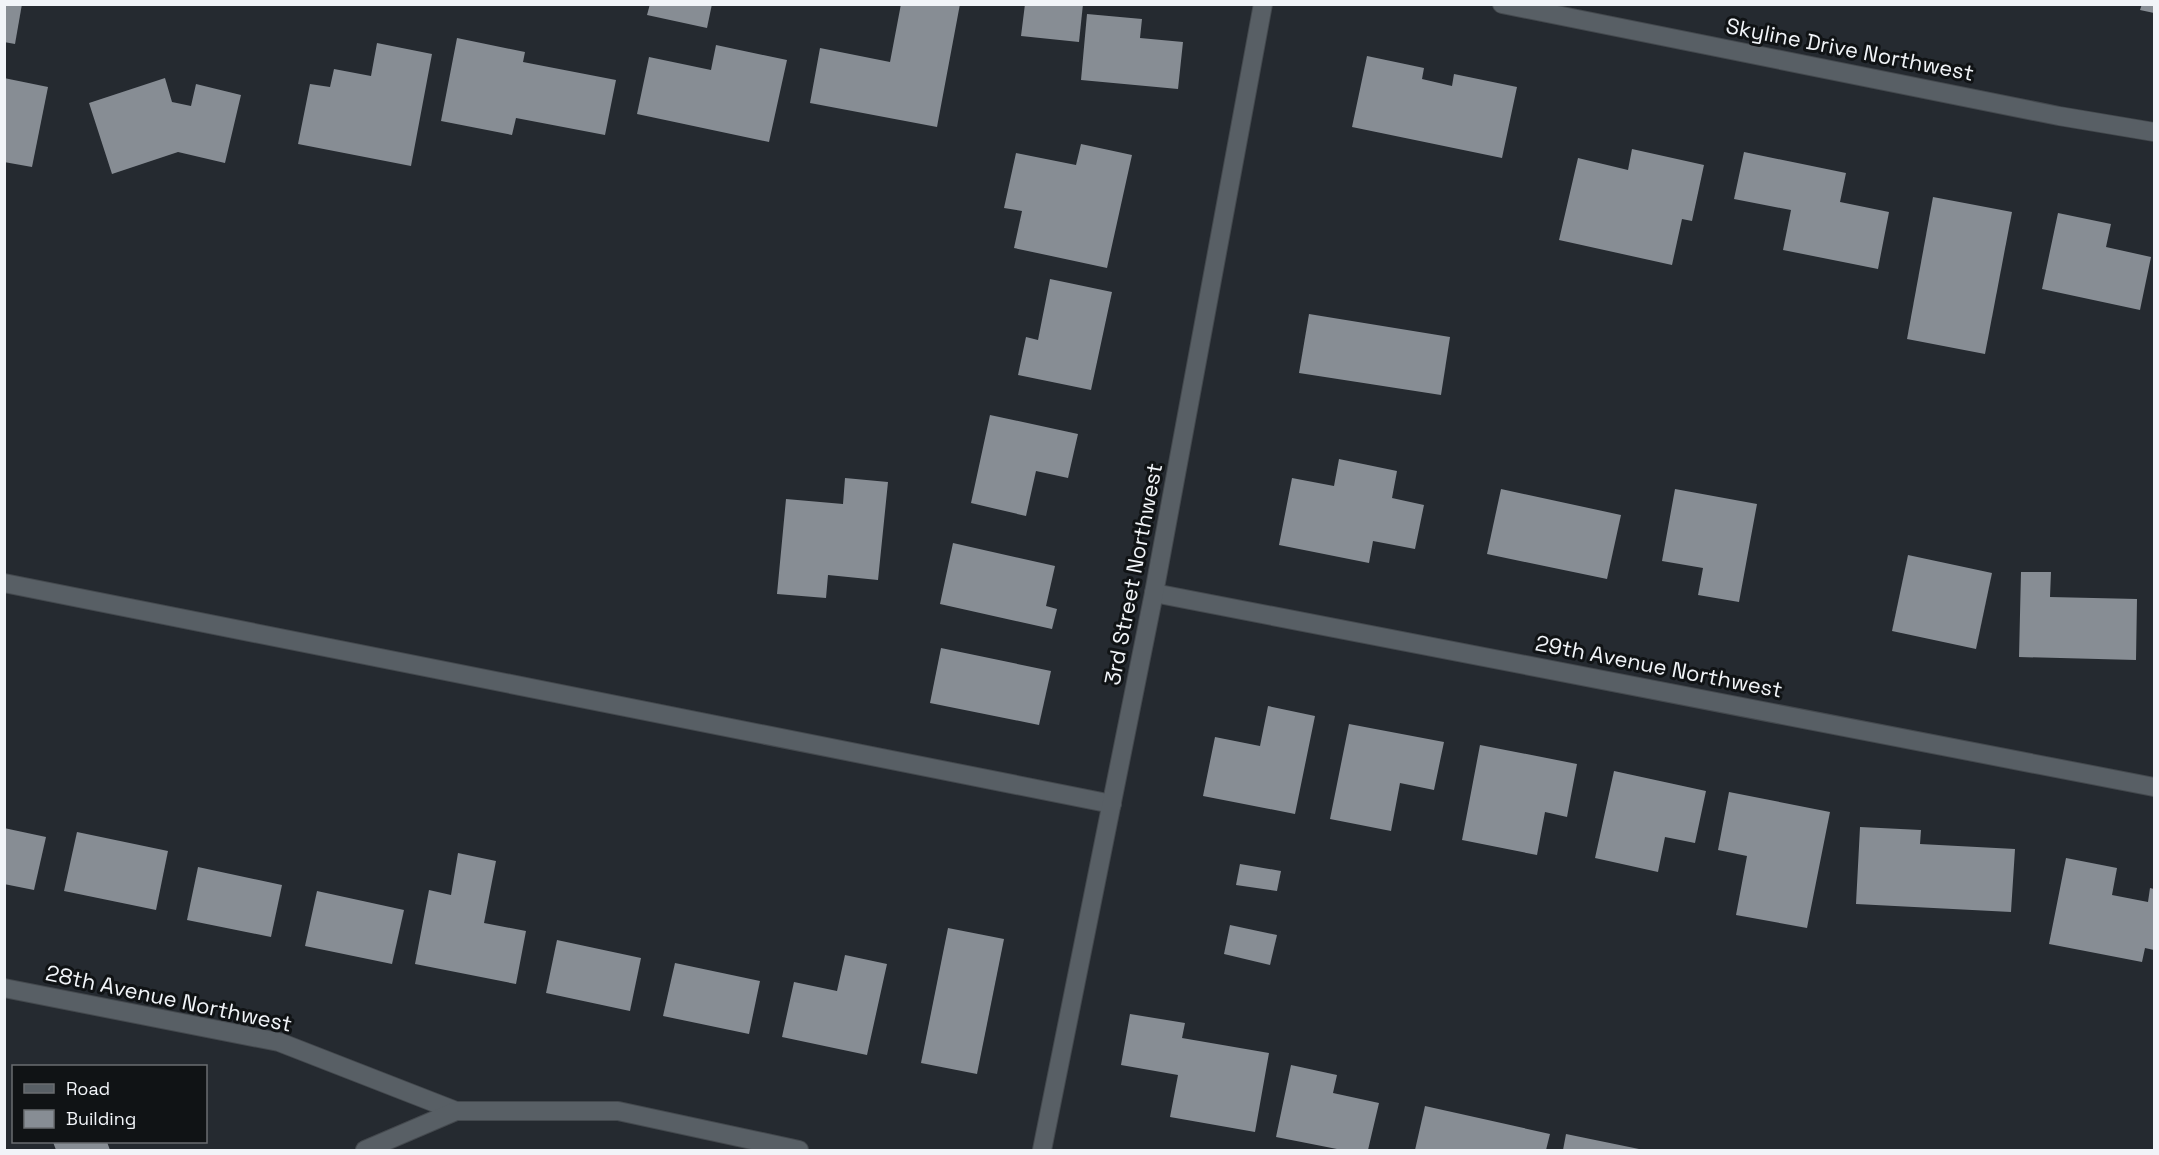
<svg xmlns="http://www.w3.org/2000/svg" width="2159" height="1155" font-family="'Space Grotesk',sans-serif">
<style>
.building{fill:#878d94}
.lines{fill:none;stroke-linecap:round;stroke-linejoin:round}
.lane-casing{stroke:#44494e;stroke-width:20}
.street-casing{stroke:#44494e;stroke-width:20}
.lane{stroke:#585f65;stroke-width:18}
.street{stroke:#585f65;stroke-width:18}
.labels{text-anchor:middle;stroke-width:6;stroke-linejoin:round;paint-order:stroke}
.street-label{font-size:22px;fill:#f1f4f8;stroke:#101315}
</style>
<rect width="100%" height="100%" fill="#252a30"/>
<!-- building -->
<g class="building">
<path d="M4 4H22L15 44 4 42Z"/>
<path d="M650 4H712L707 28 647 15Z"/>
<path d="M901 4H960L937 127 810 103 820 48 890 62Z"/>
<path d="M1025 4H1083L1079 42 1021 36Z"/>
<path d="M2142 4H2154V13L2140 10Z"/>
<path d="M1087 14 1142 19 1140 38 1183 42 1178 89 1081 80Z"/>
<path d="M457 38 525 52 523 62 616 80 605 135 516 118 512 135 441 121Z"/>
<path d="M377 43 432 54 411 166 298 144 310 84 330 87 334 69 371 76Z"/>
<path d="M716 45 787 60 769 142 637 114 649 57 711 70Z"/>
<path d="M1367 56 1424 68 1422 79 1452 86 1454 74 1517 87 1502 158 1352 127Z"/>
<path d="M4 78 48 87 32 167 4 162Z"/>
<path d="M165 78 172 102 191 106 196 84 241 95 225 163 178 152 112 174 89 103Z"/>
<path d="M1081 144 1132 155 1107 268 1014 248 1022 211 1004 208 1016 153 1076 165Z"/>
<path d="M1632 149 1704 165 1692 221 1682 219 1672 265 1559 240 1578 158 1628 170Z"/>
<path d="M1744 152 1846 173 1840 202 1889 212 1878 269 1783 250 1791 210 1734 199Z"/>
<path d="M1933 197 2012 212 1985 354 1907 339Z"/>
<path d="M2058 213 2111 224 2106 247 2151 257 2140 310 2042 289Z"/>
<path d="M1050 279 1112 292 1091 390 1018 375 1026 337 1038 340Z"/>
<path d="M1309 314 1450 337 1441 395 1299 373Z"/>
<path d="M990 415 1078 434 1068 478 1036 471 1026 516 971 503Z"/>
<path d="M1339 459 1397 471 1392 498 1424 505 1415 549 1373 541 1369 563 1279 545 1292 478 1334 486Z"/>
<path d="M845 478 888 482 878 580 828 575 826 598 777 594 786 499 843 504Z"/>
<path d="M1501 489 1621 515 1607 579 1487 554Z"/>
<path d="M1675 489 1757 504 1739 602 1698 595 1703 568 1662 561Z"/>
<path d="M953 543 1055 566 1046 606 1057 609 1052 629 940 604Z"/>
<path d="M1908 555 1992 573 1976 649 1892 631Z"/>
<path d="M2021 572H2051L2050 597 2137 599 2136 660 2019 657Z"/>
<path d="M941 648 1051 671 1039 725 930 703Z"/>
<path d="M1268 706 1315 716 1295 814 1203 796 1215 737 1260 746Z"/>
<path d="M1349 724 1444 742 1434 790 1400 783 1391 831 1330 819Z"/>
<path d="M1480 745 1577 764 1567 817 1545 812 1537 855 1462 840Z"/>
<path d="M1614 771 1706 791 1695 843 1665 837 1658 872 1595 858Z"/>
<path d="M1729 792 1830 812 1807 928 1736 915 1747 856 1718 850Z"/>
<path d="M1860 827 1921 830 1920 844 2015 849 2011 912 1856 904Z"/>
<path d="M4 828 46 837 34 890 4 884Z"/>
<path d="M77 832 168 851 156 910 64 891Z"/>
<path d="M458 853 496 861 484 923 526 931 516 984 415 964 429 890 451 895Z"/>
<path d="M2066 858 2117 868 2112 895 2148 902 2150 888 2154 889V950L2145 948 2142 962 2049 944Z"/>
<path d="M1240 864 1281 871 1277 891 1236 885Z"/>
<path d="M198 867 282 885 271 937 187 920Z"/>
<path d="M317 891 404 910 392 964 305 946Z"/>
<path d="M1230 925 1277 935 1270 965 1224 954Z"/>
<path d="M948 928 1004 939 977 1074 921 1063Z"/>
<path d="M557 940 641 958 630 1011 546 993Z"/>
<path d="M845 955 887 964 867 1055 782 1037 794 982 837 991Z"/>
<path d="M675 963 760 981 749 1034 663 1016Z"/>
<path d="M1130 1014 1185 1023 1182 1038 1269 1053 1255 1132 1170 1117 1178 1075 1121 1065Z"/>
<path d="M1291 1065 1337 1075 1333 1093 1379 1103 1368 1150H1342L1276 1137Z"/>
<path d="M1425 1106 1550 1134 1546 1150H1415Z"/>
<path d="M1566 1134 1639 1149V1150H1563Z"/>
<path d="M53 1142H107L110 1150H56Z"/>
</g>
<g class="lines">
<defs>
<path id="lane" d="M4 583 1112 804"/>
<g id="street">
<path d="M1502 4 2059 116 2154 132"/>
<path d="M1154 593 2154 787"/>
<path d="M4 988 279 1042 456 1111"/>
<path d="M365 1150 456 1111H618L799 1150"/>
<path d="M1042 1150 1154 593 1263 4"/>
</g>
</defs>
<!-- lane casing -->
<use href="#lane" class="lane-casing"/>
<!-- street casing -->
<use href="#street" class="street-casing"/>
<!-- lane -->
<use href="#lane" class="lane"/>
<!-- street -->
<use href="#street" class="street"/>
</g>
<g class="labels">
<!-- street labels -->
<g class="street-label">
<text transform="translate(1850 49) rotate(11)" y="8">Skyline Drive Northwest</text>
<text transform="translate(1133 574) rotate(-79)" y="8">3rd Street Northwest</text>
<text transform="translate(1659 666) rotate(11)" y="8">29th Avenue Northwest</text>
<text transform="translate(169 998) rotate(12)" y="8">28th Avenue Northwest</text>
</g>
</g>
<!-- border -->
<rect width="2159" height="1155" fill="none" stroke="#f1f4f8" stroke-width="12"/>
<!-- legend -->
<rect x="12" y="1065" width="195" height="78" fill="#101315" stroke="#6a6d70" stroke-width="1.5"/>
<rect x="24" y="1084" width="30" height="9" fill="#585f65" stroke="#6a6d70" stroke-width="1.5"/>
<text x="66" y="1095" font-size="18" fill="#f1f4f8">Road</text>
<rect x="24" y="1110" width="30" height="18" fill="#878d94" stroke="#6a6d70" stroke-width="1.5"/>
<text x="66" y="1125" font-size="18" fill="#f1f4f8">Building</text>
</svg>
